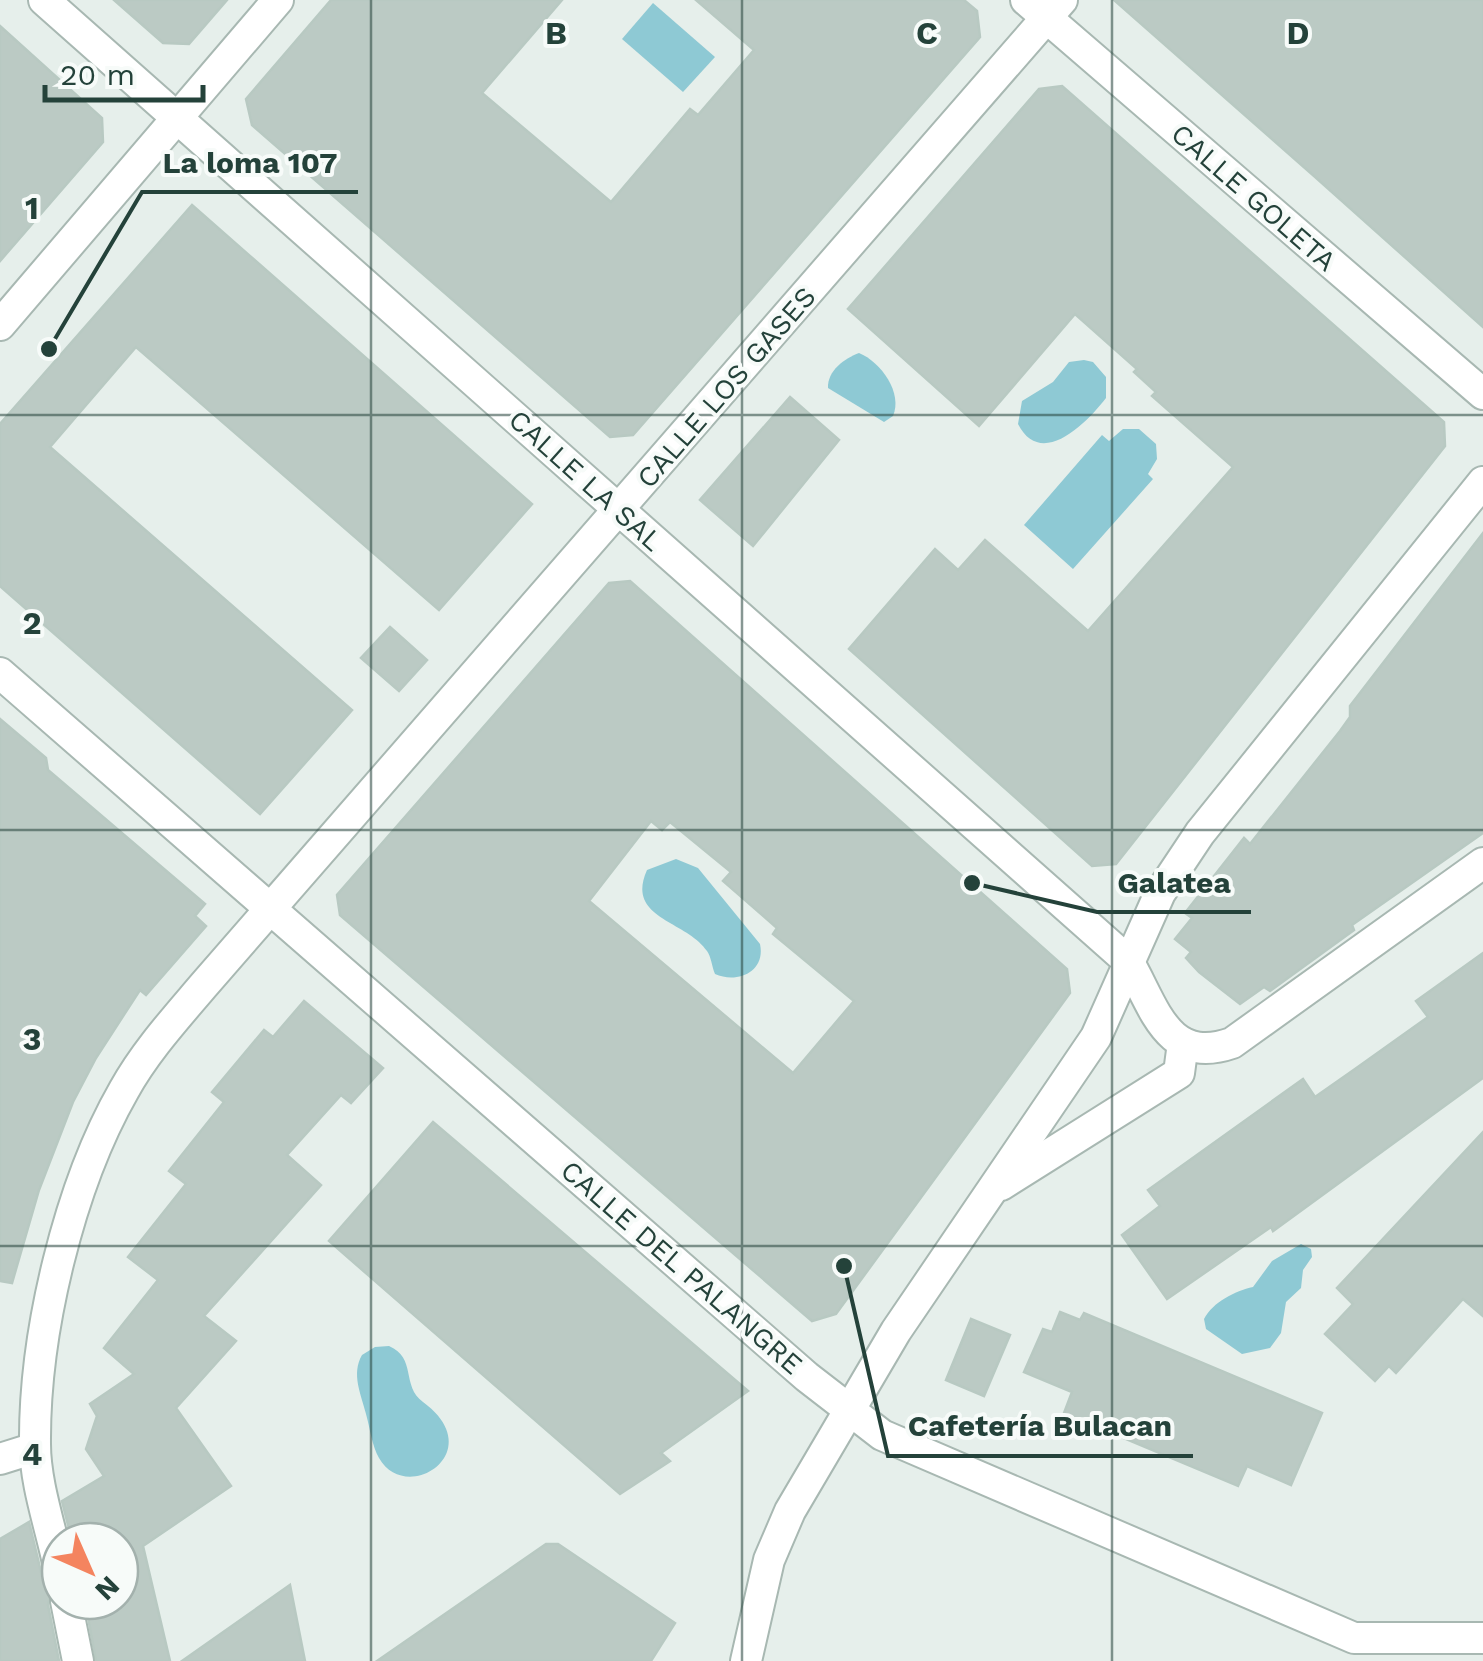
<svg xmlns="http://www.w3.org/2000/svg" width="1483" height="1661" font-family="'Work Sans',sans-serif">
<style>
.water{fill:#8ec9d4}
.building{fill:#bbcac4;stroke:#b8c9c2;stroke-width:2.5;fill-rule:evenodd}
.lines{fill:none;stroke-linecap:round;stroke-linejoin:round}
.minor-casing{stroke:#a8b8b2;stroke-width:34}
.minor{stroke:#fff;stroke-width:30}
.grid{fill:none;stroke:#24423a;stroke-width:2.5;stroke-opacity:0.55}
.labels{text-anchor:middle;stroke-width:8;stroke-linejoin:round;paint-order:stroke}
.street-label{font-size:28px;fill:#24423a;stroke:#f7fbf9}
.grid-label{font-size:32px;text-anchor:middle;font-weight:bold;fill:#24423a;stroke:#f7fbf9;stroke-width:8;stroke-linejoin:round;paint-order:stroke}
.leader{fill:none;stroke:#24423a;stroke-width:4}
.callout-dot{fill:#24423a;stroke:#f7fbf9;stroke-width:4}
.callout-label{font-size:30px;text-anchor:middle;font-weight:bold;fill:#24423a;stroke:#f7fbf9;stroke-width:8;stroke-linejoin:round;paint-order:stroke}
</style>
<rect width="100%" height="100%" fill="#e6efeb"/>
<!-- water -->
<g class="water">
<path d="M653 3 715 57 683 92 622 39Z"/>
<path d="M859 353C881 362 903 393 893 416L884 422 828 388C827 371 845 358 859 353Z"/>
<path d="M1084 360 1093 362 1106 377V398C1086 424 1041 469 1018 424L1022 401 1053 382 1069 362Z"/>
<path d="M1123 429H1139L1156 444 1157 459 1148 474 1153 479 1073 569 1024 525 1102 435 1109 441Z"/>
<path d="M676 859 698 868 760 944C766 972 737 984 715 974 712 967 711 956 707 951 686 920 625 919 647 870Z"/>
<path d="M1301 1244 1311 1249 1312 1257 1303 1270 1301 1288 1286 1302 1281 1333 1270 1348 1242 1354 1206 1329 1204 1319C1213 1302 1235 1291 1253 1287L1272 1261Z"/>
<path d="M389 1346C417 1358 401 1386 423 1402 491 1452 406 1506 379 1458 372 1446 370 1428 366 1414 361 1394 351 1374 362 1355L375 1347Z"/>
</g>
<!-- building -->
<g class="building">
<path d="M114 0H227L189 44 163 43Z"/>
<path d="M331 0H562L482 93 611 202 690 109 698 115 754 50 696 0H964L977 11 980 37 633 435 610 437 252 125 246 99Z"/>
<path d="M1114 0H1483V327L1314 176Z"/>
<path d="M0 26 102 118 103 142 0 261Z"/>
<path d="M1062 86 1444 422 1445 446 1116 864 1092 866 849 649 935 549 958 570 985 540 1088 631 1233 467 1152 396 1156 392 1134 372 1137 369 1075 314 979 426 848 309 1039 89Z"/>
<path d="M192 205 532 504 439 610 136 347 50 447 352 710 260 814 0 586V424Z"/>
<path d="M790 397 839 440 753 546 700 500Z"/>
<path d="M1483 533V833L1352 925 1354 930 1270 991 1264 987 1240 1004 1199 972 1186 958 1191 952 1175 939 1192 918 1185 913 1244 838 1250 844 1340 731 1350 717V706Z"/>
<path d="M630 581 1067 969 1070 993 836 1314 812 1321 340 915 337 895 609 583ZM651 821 662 830 670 822 731 872 723 881 777 928 773 934 854 1001 793 1073 589 901Z"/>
<path d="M390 627 427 660 399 691 361 658Z"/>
<path d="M0 719 46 758 48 770 205 904 195 916 206 926 146 995 140 990 96 1058 73 1102 39 1190 12 1283 0 1281Z"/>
<path d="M1483 953V1078L1273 1231 1271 1227 1167 1299 1122 1235 1160 1206 1148 1190 1303 1079 1315 1097 1355 1069 1428 1017 1416 1001Z"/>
<path d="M304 1001 383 1068 351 1103 341 1095 287 1155 321 1185 204 1316 236 1341 176 1408 231 1486 143 1546 170 1661H96L85 1601H120V1541H72L62 1501 104 1476 86 1449 97 1416 90 1404 134 1374 104 1348 158 1280 128 1257 186 1184 169 1171 224 1102 212 1092 264 1030 273 1037Z"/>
<path d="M433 1122 748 1391 661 1453 670 1461 620 1494 329 1241Z"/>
<path d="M1483 1132V1316L1463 1299 1396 1373 1389 1366 1375 1381 1325 1334 1353 1304 1337 1288Z"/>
<path d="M1060 1312 1080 1320 1084 1313 1322 1413 1291 1485 1247 1466 1238 1486 1064 1413 1072 1392 1024 1372 1043 1329 1052 1332Z"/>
<path d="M971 1319 1010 1335 984 1396 946 1380Z"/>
<path d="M29 1522 42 1576 52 1589 48 1605 59 1661H0V1539Z"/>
<path d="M546 1544H558L675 1623 651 1661H377Z"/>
<path d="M290 1585 305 1661H182Z"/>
</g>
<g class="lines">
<defs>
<g id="minor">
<path d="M44 0 1128 961C1154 1005 1166 1066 1232 1043L1483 863"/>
<path d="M1026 0 1483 394"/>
<path d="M0 325 278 0"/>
<path d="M0 673 807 1377 882 1435 1354 1638H1483"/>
<path d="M1001 1185 1179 1073 1183 1043"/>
<path d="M0 1459 35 1448"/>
<path d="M60 1572C52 1531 35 1485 35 1444 34 1333 69 1186 124 1090 145 1052 175 1019 203 986L1062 0"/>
<path d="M66 1601 78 1661"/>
<path d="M746 1661 769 1560 790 1511 896 1331 1096 1037 1160 893 1200 833 1483 482"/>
</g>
</defs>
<!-- minor casing -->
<use href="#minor" class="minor-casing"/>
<!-- minor -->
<use href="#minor" class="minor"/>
</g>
<!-- grid -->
<path class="grid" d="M371 0V1661M742 0V1661M1112 0V1661M0 415H1483M0 830H1483M0 1246H1483"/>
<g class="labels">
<!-- street labels -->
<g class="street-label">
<text transform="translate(1254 197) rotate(41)" y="10">CALLE GOLETA</text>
<text transform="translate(726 387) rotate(-49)" y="10">CALLE LOS GASES</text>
<text transform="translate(586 480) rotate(42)" y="10">CALLE LA SAL</text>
<text transform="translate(682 1267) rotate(41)" y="10">CALLE DEL PALANGRE</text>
</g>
</g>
<g class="grid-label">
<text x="556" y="44">B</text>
<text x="927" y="44">C</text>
<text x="1298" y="44">D</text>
<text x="32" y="219">1</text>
<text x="32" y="634">2</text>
<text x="32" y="1050">3</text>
<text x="32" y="1465">4</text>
</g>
<!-- callouts -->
<path class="leader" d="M49 349L142 192H358M972 883L1097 912H1251M844 1266L888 1456H1193"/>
<g class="callout-dot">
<circle cx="49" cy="349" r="10"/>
<circle cx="972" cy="883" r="10"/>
<circle cx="844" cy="1266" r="10"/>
</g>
<g class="callout-label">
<text x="250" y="173">La loma 107</text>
<text x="1174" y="893">Galatea</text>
<text x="1040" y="1436">Cafetería Bulacan</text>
</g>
<!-- north arrow -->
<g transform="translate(90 1571) rotate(135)"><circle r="48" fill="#f7fbf9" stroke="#a3b1ad" stroke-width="2.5"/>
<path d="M0-8L18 38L0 25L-18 38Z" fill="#f4845f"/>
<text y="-15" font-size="28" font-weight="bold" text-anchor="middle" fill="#24423a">N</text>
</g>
<!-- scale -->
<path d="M45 85v15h158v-15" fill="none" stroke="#24423a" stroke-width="5"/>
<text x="60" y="85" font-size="30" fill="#24423a" stroke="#f7fbf9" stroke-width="8" paint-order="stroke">20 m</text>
</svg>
